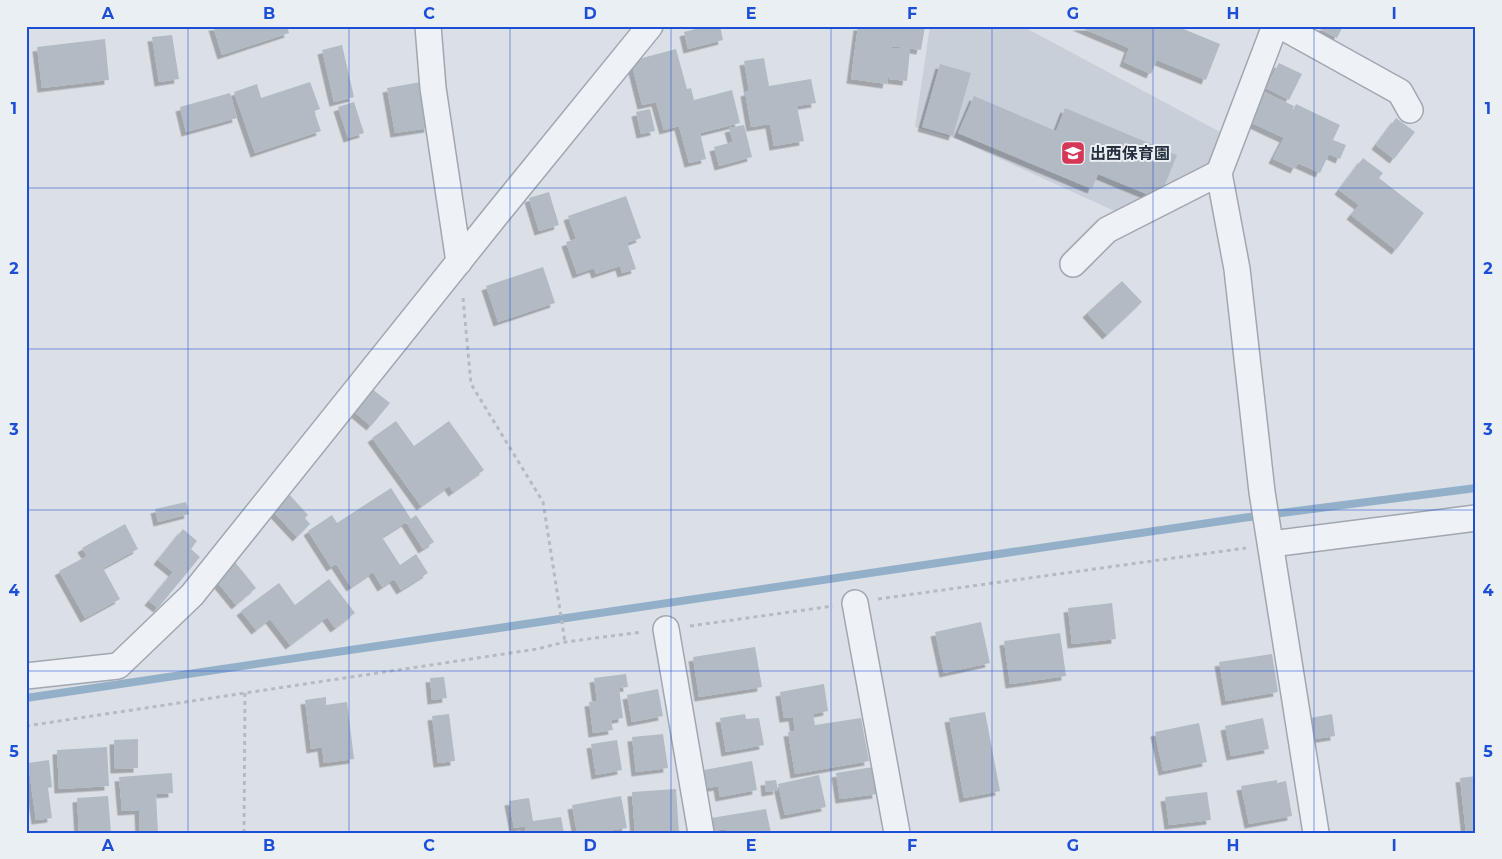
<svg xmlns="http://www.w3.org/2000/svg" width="1502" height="859" font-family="Montserrat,'Noto Sans JP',sans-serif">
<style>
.built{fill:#c9cfd9}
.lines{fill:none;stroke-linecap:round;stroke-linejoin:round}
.stream{stroke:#94b0c9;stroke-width:8}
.building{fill:#b2bac4;filter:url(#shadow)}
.street-casing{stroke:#a1a7b1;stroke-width:28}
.path{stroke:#b6bbc1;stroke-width:3;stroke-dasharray:4 4;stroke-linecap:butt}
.street{stroke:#eef1f5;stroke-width:25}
.grid{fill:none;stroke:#1d4ed8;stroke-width:1;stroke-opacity:0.55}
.labels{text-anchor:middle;stroke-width:4;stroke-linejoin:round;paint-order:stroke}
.poi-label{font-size:16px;font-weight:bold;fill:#252f3d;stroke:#eaeff4;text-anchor:start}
.neatline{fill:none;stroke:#1d4ed8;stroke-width:2}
.grid-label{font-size:16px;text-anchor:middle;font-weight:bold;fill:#1d4ed8}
</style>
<defs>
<filter id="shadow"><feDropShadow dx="-4.5" dy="4.5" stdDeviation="0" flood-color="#0004"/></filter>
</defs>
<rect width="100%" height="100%" fill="#dbe0e7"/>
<!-- built -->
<path class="built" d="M930 26H1022L1224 134 1216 159 1175 190 1123 215 957 139 915 127Z"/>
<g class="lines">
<!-- stream -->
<path class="stream" d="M26 698 1242 518 1476 488"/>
</g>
<!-- building -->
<g class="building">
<path d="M213 26H287L289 33 222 55Z"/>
<path d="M707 26H720L723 40 688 49 684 32Z"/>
<path d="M858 26H925L921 50 892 46V48L910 49 907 81 889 79 890 65 887 84 851 79Z"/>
<path d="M1077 26H1176L1220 44 1206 80 1157 60 1151 74 1124 62 1129 48Z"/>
<path d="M1314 26H1343L1337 38Z"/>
<path d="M172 35 179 79 159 82 152 37Z"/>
<path d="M105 39 109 80 42 88 37 47Z"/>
<path d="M342 45 354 97 334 102 322 50Z"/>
<path d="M676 49 687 89 691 88 694 100 732 90 740 123 700 133 706 159 689 163 679 126 664 130 656 102 642 105 631 61Z"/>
<path d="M764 58 769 86 811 79 816 103 797 106 804 141 774 146 770 124 751 127 745 92 749 91 744 61Z"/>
<path d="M1279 63 1302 74 1289 100 1266 88Z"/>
<path d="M940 64 971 73 953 136 922 127Z"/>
<path d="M310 82 320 109 314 111 321 131 255 153 234 92 257 84 261 98Z"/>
<path d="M421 82 429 128 395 133 387 88Z"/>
<path d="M1260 90 1294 106 1291 114 1296 104 1340 125 1333 140 1346 145 1340 159 1329 154 1320 173 1298 163 1295 169 1273 159 1284 138 1246 120Z"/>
<path d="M230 93 237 118 186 132 180 107Z"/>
<path d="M974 96 1056 131 1065 108 1177 155 1159 199 1098 174 1092 189 958 133Z"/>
<path d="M354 102 364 133 348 138 338 107Z"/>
<path d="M650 109 655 131 641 134 636 112Z"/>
<path d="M1396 118 1415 132 1394 159 1376 145Z"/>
<path d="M744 125 752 157 719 166 714 147 733 142 729 128Z"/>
<path d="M1363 158 1383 173 1379 178 1424 213 1396 250 1351 215 1359 205 1339 190Z"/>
<path d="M549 192 559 225 539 231 529 198Z"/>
<path d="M626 196 641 238 627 243 636 269 622 273 620 266 596 274 594 268 577 274 566 242 576 239 568 216Z"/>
<path d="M543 267 555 303 498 322 486 286Z"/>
<path d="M1122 281 1142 302 1107 335 1087 313Z"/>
<path d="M372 389 390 403 371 426 353 411Z"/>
<path d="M396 421 414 446 449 421 484 470 453 492 449 486 421 506 372 438Z"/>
<path d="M391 488 411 519 416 515 434 542 423 549 406 522 382 537 400 565 416 554 428 573 401 590 394 579 382 587 373 572 351 587 336 564 331 567 308 531 332 515 337 523Z"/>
<path d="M288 493 308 515 305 518 310 524 297 537 271 509Z"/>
<path d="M186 502 189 514 158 522 155 509Z"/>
<path d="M125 524 138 549 103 568 120 599 85 618 59 571 87 556 82 548Z"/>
<path d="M183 529 197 541 191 549 200 557 158 608 149 601 173 572 158 560Z"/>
<path d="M235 562 256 588 236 605 214 578Z"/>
<path d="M329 579 355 613 335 628 327 617 290 645 270 619 256 630 241 611 279 583 295 605Z"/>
<path d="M1112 603 1116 639 1072 644 1068 608Z"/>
<path d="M981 622 990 663 944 673 935 632Z"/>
<path d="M1060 633 1066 676 1010 684 1004 641Z"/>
<path d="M755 647 762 687 699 697 693 657Z"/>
<path d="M1272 654 1278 692 1226 701 1219 662Z"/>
<path d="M626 674 628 687 619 688 623 718 611 720 613 730 593 733 589 702 597 701 594 678Z"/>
<path d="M444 677 447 698 432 700 430 678Z"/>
<path d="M824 684 828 711 813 714 815 725 861 718 869 761 795 774 788 732 795 731 793 717 784 718 780 692Z"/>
<path d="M658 689 663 716 632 722 627 695Z"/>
<path d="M326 697V705L347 702 354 759 324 763 322 747 311 749 305 700Z"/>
<path d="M985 712 1000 791 964 798 949 718Z"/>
<path d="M449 714 455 761 438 763 432 716Z"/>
<path d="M745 714 746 719 759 718 764 745 726 752 720 718Z"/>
<path d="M1332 714 1335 736 1308 740 1305 719Z"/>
<path d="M1263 718 1269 749 1231 756 1225 726Z"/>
<path d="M1199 723 1207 762 1163 771 1155 732Z"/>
<path d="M663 734 668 768 636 772 632 737Z"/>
<path d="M138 739V768L115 769 114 740Z"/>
<path d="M617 740 622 770 596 775 591 744Z"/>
<path d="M107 747 109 786 59 789 57 750Z"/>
<path d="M49 760 52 787 48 788 52 818 36 820 28 763Z"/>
<path d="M752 761 757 790 720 797 718 786 708 788 704 770Z"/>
<path d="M873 767 877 794 840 799 836 773Z"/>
<path d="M172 773 173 793 156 794 158 833H140L139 810 122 811 119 777Z"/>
<path d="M819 775 826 807 785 815 778 784Z"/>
<path d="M1476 776V833H1466L1460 778Z"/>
<path d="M776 780 778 790 766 792 765 781Z"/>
<path d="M1277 780V783L1286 781 1292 816 1249 824 1241 786Z"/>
<path d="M676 789 679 833H635L632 792Z"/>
<path d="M1207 792 1211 820 1169 825 1165 797Z"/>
<path d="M108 796 111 833H79L77 798Z"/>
<path d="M621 796 627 828 613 830V833H577L572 805Z"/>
<path d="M529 798 533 821 561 817 564 833H526L525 826 514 828 509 801Z"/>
<path d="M766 809 771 833H726V829L713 831 711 818Z"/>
</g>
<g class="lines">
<defs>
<g id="street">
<path d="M428 26 433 88 459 262"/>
<path d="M1275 26 1219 173 1237 269 1262 492 1316 833"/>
<path d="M1281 26 1400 92 1410 110"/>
<path d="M1073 264 1107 230 1219 173"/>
<path d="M1271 544 1476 518"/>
<path d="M855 603 897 833"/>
<path d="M666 629 701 833"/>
<path d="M26 676 118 666 192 595 497 214 650 26"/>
</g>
</defs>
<!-- street casing -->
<use href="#street" class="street-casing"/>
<!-- path -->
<g class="path">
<path d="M463 298 471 384 543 502 565 642"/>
<path d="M878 599 1246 548"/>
<path d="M690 626 833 606"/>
<path d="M26 726 537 649 565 642 642 632"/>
<path d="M244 833 245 692"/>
</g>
<!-- street -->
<use href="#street" class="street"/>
</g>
<!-- grid -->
<path class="grid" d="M188 26V833M349 26V833M510 26V833M671 26V833M831 26V833M992 26V833M1153 26V833M1314 26V833M26 188H1476M26 349H1476M26 510H1476M26 671H1476"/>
<!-- icons -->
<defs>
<symbol id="school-square" viewBox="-11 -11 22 22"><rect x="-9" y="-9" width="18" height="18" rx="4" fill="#d43856" stroke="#eaeff4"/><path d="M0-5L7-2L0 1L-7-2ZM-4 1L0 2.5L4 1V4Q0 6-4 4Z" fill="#fff"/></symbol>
</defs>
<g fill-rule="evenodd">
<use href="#school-square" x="1059" y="139" width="28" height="28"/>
</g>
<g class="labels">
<!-- poi labels -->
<g class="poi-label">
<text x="1090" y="159">出西保育園</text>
</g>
</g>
<!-- border -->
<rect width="1502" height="859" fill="none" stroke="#eaeff4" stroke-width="55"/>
<rect x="28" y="28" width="1446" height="804" class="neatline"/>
<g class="grid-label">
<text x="108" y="19">A</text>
<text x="269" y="19">B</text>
<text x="429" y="19">C</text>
<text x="590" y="19">D</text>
<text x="751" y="19">E</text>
<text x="912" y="19">F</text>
<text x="1073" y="19">G</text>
<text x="1233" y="19">H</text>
<text x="1394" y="19">I</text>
<text x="14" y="114">1</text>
<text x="1488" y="114">1</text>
<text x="14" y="274">2</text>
<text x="1488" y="274">2</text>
<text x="14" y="435">3</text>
<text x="1488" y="435">3</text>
<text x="14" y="596">4</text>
<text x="1488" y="596">4</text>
<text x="14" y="757">5</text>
<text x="1488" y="757">5</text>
<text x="108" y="851">A</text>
<text x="269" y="851">B</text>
<text x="429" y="851">C</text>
<text x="590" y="851">D</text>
<text x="751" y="851">E</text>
<text x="912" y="851">F</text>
<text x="1073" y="851">G</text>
<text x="1233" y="851">H</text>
<text x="1394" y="851">I</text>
</g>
</svg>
